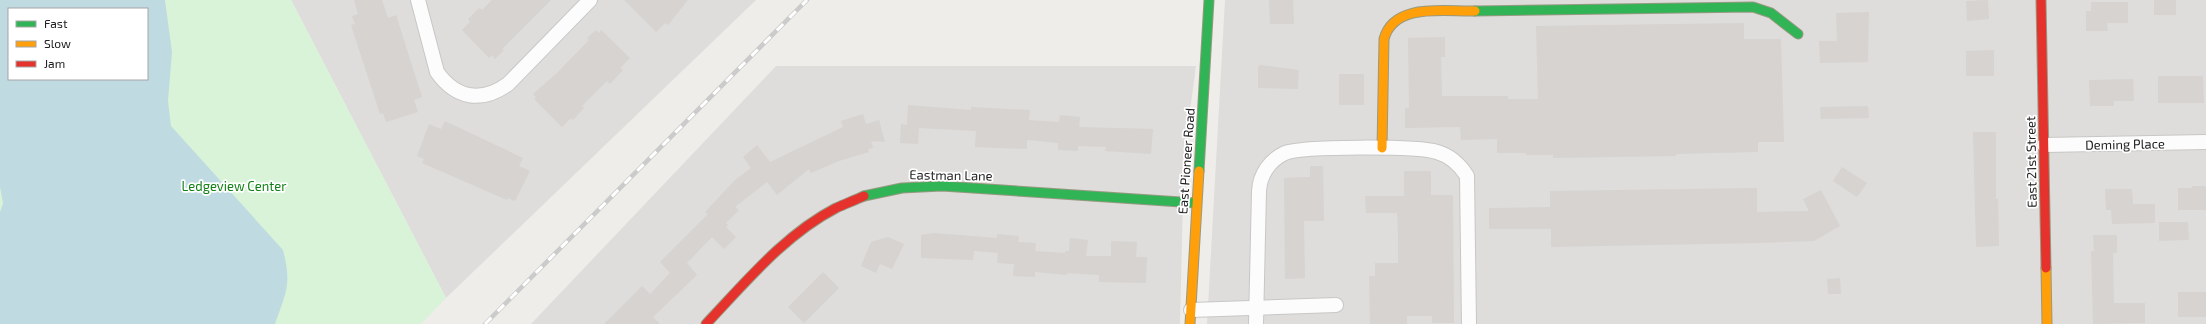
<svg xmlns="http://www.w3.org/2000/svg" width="2206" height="324" font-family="'Exo 2',sans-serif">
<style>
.residential{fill:#dedddb}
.park{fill:#d9f3d8;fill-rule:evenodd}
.water{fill:#bfdbe1;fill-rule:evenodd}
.building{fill:#d6d3d1}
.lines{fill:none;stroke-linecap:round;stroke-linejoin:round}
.street-casing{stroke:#c8c7c6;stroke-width:16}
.fast-casing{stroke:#989982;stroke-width:11}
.slow-casing{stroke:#989982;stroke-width:11}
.jam-casing{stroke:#989982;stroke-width:11}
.street{stroke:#fdfcfc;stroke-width:14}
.fast{stroke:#30b455;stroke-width:9}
.slow{stroke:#ff9f0a;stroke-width:9}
.jam{stroke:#e5322d;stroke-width:9}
.rail-casing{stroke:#cbcbcb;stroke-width:4.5}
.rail{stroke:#fff;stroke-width:3;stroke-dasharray:9;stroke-linecap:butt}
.labels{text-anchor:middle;stroke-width:3.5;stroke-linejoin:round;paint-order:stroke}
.street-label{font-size:13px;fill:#212121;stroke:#fff}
.park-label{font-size:13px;fill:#0f7f14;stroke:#fff}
</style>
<rect width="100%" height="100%" fill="#efedea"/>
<!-- residential -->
<g class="residential">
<path d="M291 0H756L446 298Z"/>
<path d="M1225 0H2206V324H1207Z"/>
<path d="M776 66H1196L1184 155 1180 324H531Z"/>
</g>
<!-- park -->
<path class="park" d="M0 0H291L446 298 421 324H0ZM9 9H147V79H9Z"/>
<!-- water -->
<path class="water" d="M0 0H165L172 52 168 101 171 126 283 250C292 285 286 292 275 324H0V212L3 203 0 187ZM9 9H147V79H9Z"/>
<!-- building -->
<g class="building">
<path d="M354 0H382L388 18 396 15 422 97 414 100 418 112 386 122 383 113 380 114 351 25 355 24 352 16 358 14Z"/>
<path d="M492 0H551L502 49 504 50 495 59 492 55 489 58 462 30 470 22 468 19 479 8 482 10Z"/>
<path d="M624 0H688L668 25 665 23 656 32Z"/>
<path d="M1269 0H1293L1294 24H1270Z"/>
<path d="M1988 0 1989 19 1967 21 1966 1Z"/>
<rect x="2154" y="0" width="22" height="15"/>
<path d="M2091 2H2128V23H2107L2108 31H2086V11H2091Z"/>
<path d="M1869 12 1868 62 1820 63 1819 41H1837L1836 13Z"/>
<path d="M1744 23V39H1781L1784 142H1758V152L1676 154V156L1553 158V155H1526V153H1497V139L1461 140 1460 127 1405 128V108H1409L1408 38 1445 37V57H1441L1442 96H1508V99H1538L1536 26Z"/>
<path d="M596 30 599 33 601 30 630 58 620 68 623 70 610 84 607 81 582 106 584 108 573 120 571 118 562 127 534 99 536 97 533 94 557 73 589 40 587 38Z"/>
<path d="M1994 50V76H1966V51Z"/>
<path d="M1260 65 1299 70 1298 89 1258 88V67Z"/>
<rect x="1339" y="74" width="25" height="31"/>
<path d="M2158 76H2203L2204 103H2158Z"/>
<path d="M2133 79 2134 101H2114V106H2090L2089 80Z"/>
<path d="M908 105 971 110V107L1030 110 1029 120 1059 122 1060 115 1080 117 1079 127 1153 129 1151 154 1105 151 1106 147 1078 146V151L1058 150V143L1027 140V149L975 147 976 131 919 128 918 144 900 143 901 124 907 125Z"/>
<path d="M1868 106 1869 118 1821 119 1820 107Z"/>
<path d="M863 114 866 124 879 120 885 142 871 141 873 148 868 149 869 152 839 161 811 173 809 169 777 195 767 182 735 207 739 210 726 223 728 225 726 227 736 237 724 249 712 237 687 263 697 275 653 317 660 324H604L642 286 650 294 670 273 660 262 708 214 705 212 735 180 751 168 743 157 757 145 770 162 843 127 841 121Z"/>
<path d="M445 121 523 158 519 166 530 171 515 201 508 198 507 200 422 163 424 159 417 156 429 124 441 129Z"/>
<path d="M1973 132H1996V199H1998L1999 246 1976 247Z"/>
<path d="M1310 166H1323L1324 221H1304L1305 278 1285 279 1284 178 1310 177Z"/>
<path d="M1842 167 1867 183 1857 197 1833 181Z"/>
<path d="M1404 171H1431V195H1453L1454 323H1432V316H1407V324H1370L1369 276H1375V263H1398V234L1397 213H1366L1365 196H1404Z"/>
<path d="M2192 186H2206V210H2178V188H2192Z"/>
<path d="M1757 188V212L1809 211 1803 199 1821 190 1840 226 1814 241 1758 243 1551 247V229H1489V208L1550 207V191Z"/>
<path d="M2105 189H2132L2133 204H2155V223L2112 224 2111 210H2106Z"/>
<path d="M2159 222H2188L2189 240 2159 241Z"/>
<path d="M934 233 997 238V234L1019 236 1018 242 1036 243 1035 251 1065 253V251H1069L1070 238 1088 240 1086 256H1111V241L1137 242 1136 257H1147L1146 283 1099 282V275L1067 273V275L1035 272V277L1013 276 1014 264 997 263 998 253 974 251 973 260 921 258V235Z"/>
<path d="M2093 235H2117V253H2113L2114 303H2145V323L2093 324 2091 251H2094Z"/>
<path d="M888 237 904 244 892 269 880 264 876 273 861 266 871 242Z"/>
<path d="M823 272 839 288 804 323 788 307Z"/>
<path d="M1840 278 1841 294H1828L1827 279Z"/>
<rect x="2178" y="292" width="28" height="25"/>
</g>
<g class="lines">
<defs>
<g id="street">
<path d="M418 0 437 72C456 99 482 103 508 84L590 0"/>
<path d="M2044 145 2206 142"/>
<path d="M1191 310 1336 305"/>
<path d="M1256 324 1259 191C1260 174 1270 160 1285 153 1303 146 1417 146 1437 152 1451 156 1460 165 1467 176L1469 324"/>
</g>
<g id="fast">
<path d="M1475 11 1753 7 1771 13 1798 34"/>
<path d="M1199 171 1209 0"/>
<path d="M864 196 902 188 942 186 1196 203"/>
</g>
<g id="slow">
<path d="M1382 148 1384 39C1394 2 1445 12 1475 11"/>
<path d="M2046 268 2047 324"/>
<path d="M1190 324 1199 171"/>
</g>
<g id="jam">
<path d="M2041 0 2046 268"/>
<path d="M706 324C745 283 784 235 836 208 845 204 855 200 864 196"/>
</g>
</defs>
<!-- street casing -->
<use href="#street" class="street-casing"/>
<!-- fast casing -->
<use href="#fast" class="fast-casing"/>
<!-- slow casing -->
<use href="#slow" class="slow-casing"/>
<!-- jam casing -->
<use href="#jam" class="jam-casing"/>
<!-- street -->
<use href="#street" class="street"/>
<!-- fast -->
<use href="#fast" class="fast"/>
<!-- slow -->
<use href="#slow" class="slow"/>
<!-- jam -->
<use href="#jam" class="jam"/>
<defs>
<path id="rail" d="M485 324 807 0"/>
</defs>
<!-- rail casing -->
<use href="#rail" class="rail-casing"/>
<!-- rail -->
<use href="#rail" class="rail"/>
</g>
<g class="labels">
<!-- street labels -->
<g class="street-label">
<text transform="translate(2125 144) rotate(-1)" y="5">Deming Place</text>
<text transform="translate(1186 161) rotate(-86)" y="5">East Pioneer Road</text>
<text transform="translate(2031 162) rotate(-91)" y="5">East 21st Street</text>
<text transform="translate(951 175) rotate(1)" y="5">Eastman Lane</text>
</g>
<!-- park labels -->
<g class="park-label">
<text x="234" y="191">Ledgeview Center</text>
</g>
</g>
<!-- legend -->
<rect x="8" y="8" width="140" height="72" fill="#ffffff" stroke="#a6a6a6"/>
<rect x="16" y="21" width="20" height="6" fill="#30b455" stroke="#a6a6a6"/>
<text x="44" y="28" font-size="12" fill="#212121">Fast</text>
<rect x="16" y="41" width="20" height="6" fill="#ff9f0a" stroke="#a6a6a6"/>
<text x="44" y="48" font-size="12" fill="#212121">Slow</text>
<rect x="16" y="61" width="20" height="6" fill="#e5322d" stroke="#a6a6a6"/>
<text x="44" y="68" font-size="12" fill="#212121">Jam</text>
</svg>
